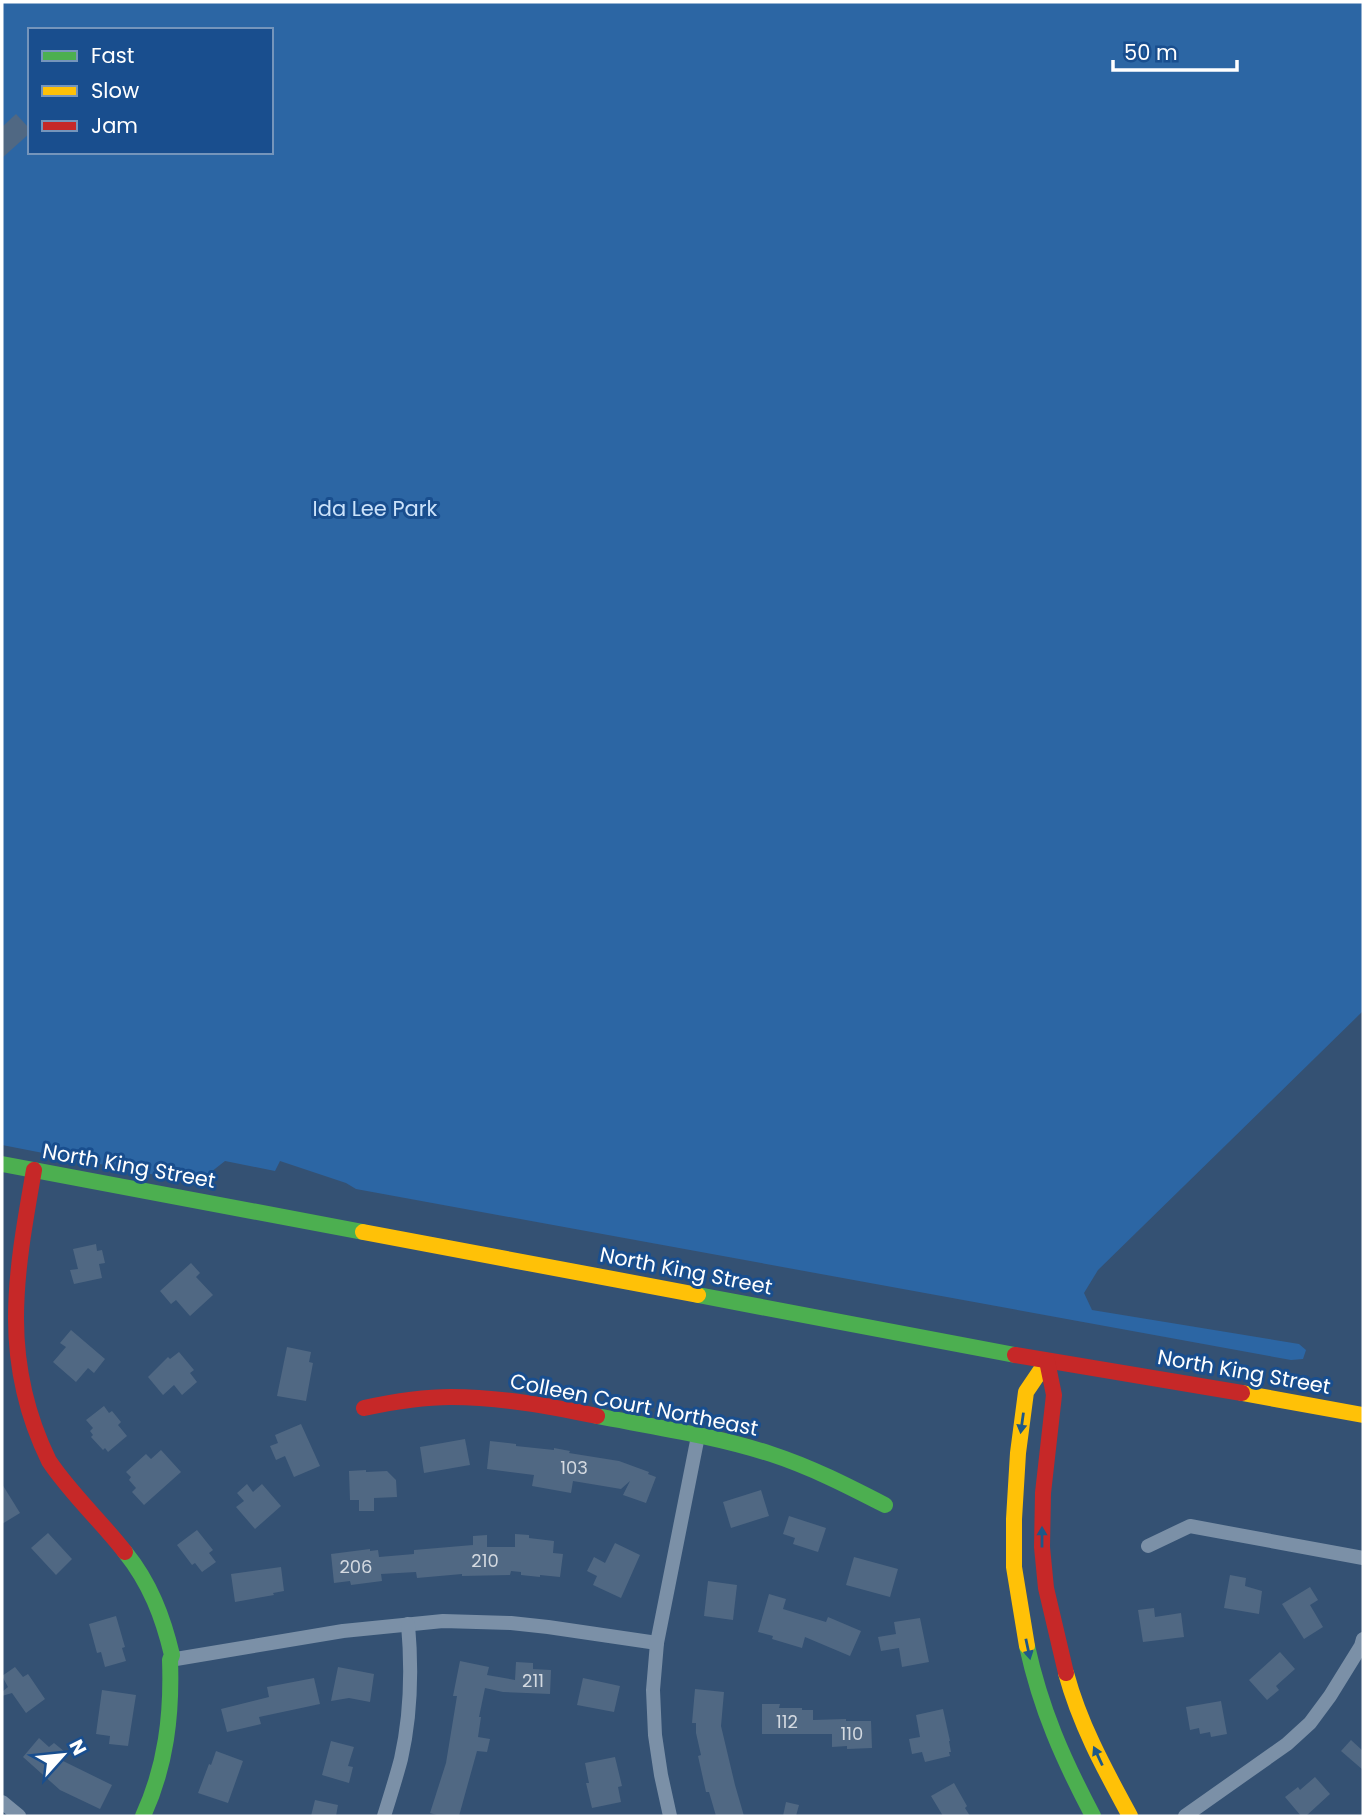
<svg xmlns="http://www.w3.org/2000/svg" width="1365" height="1818" font-family="Poppins,sans-serif">
<style>
.green{fill:#2c66a4;fill-rule:evenodd}
.building{fill:#506883}
.lines{fill:none;stroke-linecap:round;stroke-linejoin:round}
.street{stroke:#7b90a7;stroke-width:14}
.fast{stroke:#4caf50;stroke-width:16}
.slow{stroke:#ffc107;stroke-width:16}
.jam{stroke:#c62828;stroke-width:16}
.oneway{fill:#1e5888}
.labels{text-anchor:middle;stroke-width:6;stroke-linejoin:round;paint-order:stroke}
.number-label{font-size:18px;fill:#d3d9e0}
.park-label{font-size:21px;fill:#cbe2fa;stroke:#194e8e}
.street-label{font-size:21px;fill:#fff;stroke:#194e8e}
</style>
<rect width="100%" height="100%" fill="#345173"/>
<!-- green -->
<path class="green" d="M2 2H1363V1011L1098 1270 1084 1293 1092 1310 1299 1344 1306 1350 1303 1359 1291 1360 356 1189 346 1183 280 1161 275 1171 225 1161 197 1183 2 1145ZM30 30H271V152H30Z"/>
<!-- building -->
<g class="building">
<path d="M16 114 30 129V133L2 158V127Z"/>
<path d="M96 1244 97 1251 102 1250 105 1263 99 1264 102 1278 74 1284 70 1270 78 1269 73 1249Z"/>
<path d="M191 1263 200 1273 196 1277 213 1295 190 1316 176 1300 171 1304 160 1291Z"/>
<path d="M71 1330 105 1359 94 1373 88 1368 76 1382 53 1362 66 1347 60 1343Z"/>
<path d="M287 1347 311 1352 309 1362 313 1363 306 1401 277 1396Z"/>
<path d="M179 1352 194 1370 190 1373 197 1382 182 1395 174 1385 163 1395 148 1377 168 1357 170 1359Z"/>
<path d="M104 1406 109 1413 112 1411 121 1422 118 1425 127 1436 108 1452 105 1448 103 1450 91 1437 93 1435 90 1431 93 1428 86 1420Z"/>
<path d="M301 1424 320 1466 294 1477 285 1456 276 1460 270 1446 278 1443 275 1435Z"/>
<path d="M465 1439 470 1465 424 1473 420 1447Z"/>
<path d="M490 1441 516 1444V1446L554 1450V1448L570 1451 569 1453 619 1461 649 1472 648 1474 656 1477 646 1503 623 1495 630 1481 621 1489 573 1481 571 1493 532 1486 534 1475 487 1469Z"/>
<path d="M161 1450 181 1472 144 1505 132 1492 136 1488 129 1480 131 1477 126 1472 146 1454 151 1459Z"/>
<path d="M366 1470V1472L387 1471 396 1480 397 1497 374 1498V1511H359V1500H350L349 1471Z"/>
<path d="M2 1484 20 1513 2 1524Z"/>
<path d="M247 1484 253 1492 262 1484 281 1506 255 1529 236 1507 244 1501 237 1493Z"/>
<path d="M761 1490 769 1516 731 1528 723 1502Z"/>
<path d="M789 1516 826 1528 818 1552 793 1544 795 1538 783 1534Z"/>
<path d="M197 1530 213 1550 209 1553 216 1562 202 1572 195 1563 192 1565 177 1545Z"/>
<path d="M48 1533 72 1559 56 1575 31 1548Z"/>
<path d="M515 1534 529 1535V1538L554 1541 553 1553 563 1554 560 1577 540 1575V1577L521 1575V1572L511 1571 510 1575 462 1576V1574L417 1578 416 1572 381 1574 382 1581 351 1585 350 1581 334 1583 331 1554 370 1549V1551L378 1550 379 1557 414 1554V1550L473 1545V1536L487 1535V1547H515Z"/>
<path d="M615 1543 640 1555 621 1598 593 1585 597 1576 587 1571 594 1557 605 1563Z"/>
<path d="M854 1557 898 1569 890 1597 846 1585Z"/>
<path d="M281 1567 284 1591 273 1593 274 1595 235 1602 231 1574Z"/>
<path d="M1230 1575 1246 1578 1245 1586 1262 1591 1259 1614 1224 1608Z"/>
<path d="M708 1581 737 1585 733 1620 704 1616Z"/>
<path d="M1310 1587 1318 1600 1310 1605 1323 1627 1304 1639 1282 1604Z"/>
<path d="M769 1594 786 1599 783 1609 826 1622 828 1617 861 1631 850 1656 805 1637 802 1648 772 1639 773 1636 758 1632Z"/>
<path d="M1154 1608 1155 1617 1181 1613 1184 1637 1143 1642 1138 1610Z"/>
<path d="M116 1616 125 1647 122 1648 126 1661 105 1667 101 1652 97 1653 89 1624Z"/>
<path d="M920 1618 929 1662 902 1667 899 1648 881 1651 878 1637 896 1634 894 1622Z"/>
<path d="M1280 1652 1295 1669 1276 1686 1279 1690 1267 1700 1249 1680Z"/>
<path d="M460 1661 489 1667 487 1675 515 1680 516 1662 533 1663V1669L551 1670 550 1694 503 1692 485 1688 479 1717H481L478 1737 490 1739 487 1752 477 1751 459 1816H440L430 1813 446 1763 457 1696H453Z"/>
<path d="M15 1667 23 1677 28 1674 45 1699 26 1713 12 1693 2 1696V1692L8 1687 2 1676Z"/>
<path d="M338 1667 374 1674 370 1702 349 1698 331 1701Z"/>
<path d="M314 1678 320 1704 259 1717 261 1724 227 1732 221 1709 269 1697 267 1687Z"/>
<path d="M583 1678 620 1686 614 1712 577 1705Z"/>
<path d="M695 1689 724 1692 721 1726 735 1785 744 1816H716L709 1792H706L698 1756 701 1755 696 1733V1723H692Z"/>
<path d="M102 1690 136 1695 128 1746 109 1744 110 1736 96 1734Z"/>
<path d="M1221 1701 1227 1734 1211 1737 1210 1732 1200 1734 1199 1728 1190 1730 1186 1707Z"/>
<path d="M762 1704H780L779 1708H802V1710H813V1720L846 1719V1721H871L872 1748 847 1749V1746L832 1747V1734H762Z"/>
<path d="M943 1709 950 1741H949L951 1752H949L950 1756 925 1762 922 1752 912 1754 909 1739 920 1737 916 1715Z"/>
<path d="M39 1738 49 1747 54 1743 65 1752 59 1759 112 1785 100 1809 60 1790 23 1757Z"/>
<path d="M1351 1740 1363 1751V1770L1341 1751Z"/>
<path d="M331 1741 354 1747 348 1766 353 1767 349 1783 322 1775Z"/>
<path d="M216 1751 243 1761 228 1803 198 1793 209 1764 211 1765Z"/>
<path d="M615 1757 622 1786 618 1787 621 1802 592 1808 586 1783H589L585 1763Z"/>
<path d="M1315 1777 1330 1794 1306 1816H1301L1285 1797 1298 1787 1300 1790Z"/>
<path d="M954 1783 967 1806 965 1808 970 1816H943L931 1796Z"/>
<path d="M315 1800 338 1805 336 1816H311Z"/>
<path d="M786 1802 799 1805 796 1816H783Z"/>
</g>
<g class="lines">
<!-- street -->
<g class="street">
<path d="M1148 1546 1190 1526 1363 1558"/>
<path d="M170 1660 343 1631 443 1621 511 1623 548 1627 657 1643"/>
<path d="M2 1802 19 1816"/>
<path d="M384 1816C390 1797 396 1778 401 1759 411 1715 412 1669 408 1624"/>
<path d="M670 1816 661 1775 655 1735 653 1690 657 1643 698 1436"/>
<path d="M1185 1816 1287 1744 1310 1723 1330 1696 1361 1646 1363 1639"/>
</g>
<!-- fast -->
<g class="fast">
<path d="M2 1164 363 1232"/>
<path d="M698 1295 1015 1355"/>
<path d="M597 1416C655 1427 715 1436 771 1454 811 1467 848 1486 885 1505"/>
<path d="M125 1552C150 1583 163 1617 172 1655L170 1660C172 1715 166 1766 143 1816"/>
<path d="M1027 1646C1041 1710 1063 1759 1093 1816"/>
</g>
<!-- slow -->
<g class="slow">
<path d="M363 1232 698 1295"/>
<path d="M1242 1393 1363 1415"/>
<path d="M1027 1646 1014 1567V1519L1018 1453 1026 1392 1047 1361"/>
<path d="M1066 1673C1080 1725 1105 1770 1130 1816"/>
</g>
<!-- jam -->
<g class="jam">
<path d="M34 1170C15 1277 0 1361 49 1461 71 1494 101 1521 125 1552"/>
<path d="M1015 1355 1242 1393"/>
<path d="M1047 1361 1054 1395 1043 1493 1042 1547 1046 1588 1066 1673"/>
<path d="M364 1408C392 1402 422 1397 451 1397 500 1397 549 1406 597 1416"/>
</g>
</g>
<!-- one-way arrows -->
<defs><path id="oneway-solid" d="M-6-.8H1V-3.2L6.5 0L1 3.2V.8H-6Z" transform="scale(1.75)"/></defs>
<g class="oneway">
<use href="#oneway-solid" transform="translate(1022 1423) rotate(98)"/>
<use href="#oneway-solid" transform="translate(1042 1537) rotate(-90)"/>
<use href="#oneway-solid" transform="translate(1028 1649) rotate(78)"/>
<use href="#oneway-solid" transform="translate(1098 1756) rotate(-115)"/>
</g>
<g class="labels">
<!-- number labels -->
<g class="number-label">
<text x="574" y="1474">103</text>
<text x="485" y="1567">210</text>
<text x="356" y="1573">206</text>
<text x="533" y="1687">211</text>
<text x="787" y="1728">112</text>
<text x="852" y="1740">110</text>
</g>
<!-- park labels -->
<g class="park-label">
<text x="375" y="516">Ida Lee Park</text>
</g>
<!-- street labels -->
<g class="street-label">
<text transform="translate(129 1166) rotate(10)" y="7">North King Street</text>
<text transform="translate(686 1271) rotate(11)" y="7">North King Street</text>
<text transform="translate(1244 1372) rotate(10)" y="7">North King Street</text>
<text transform="translate(634 1405) rotate(11)" y="7">Colleen Court Northeast</text>
</g>
</g>
<!-- border -->
<rect width="1365" height="1818" fill="none" stroke="#ffffff" stroke-width="7"/>
<!-- legend -->
<rect x="28" y="28" width="245" height="126" fill="#194e8e" stroke="#7595bb" stroke-width="2"/>
<rect x="42" y="51" width="35" height="10" fill="#4caf50" stroke="#7595bb" stroke-width="2"/>
<text x="91" y="63" font-size="21" fill="#ffffff">Fast</text>
<rect x="42" y="86" width="35" height="10" fill="#ffc107" stroke="#7595bb" stroke-width="2"/>
<text x="91" y="98" font-size="21" fill="#ffffff">Slow</text>
<rect x="42" y="121" width="35" height="10" fill="#c62828" stroke="#7595bb" stroke-width="2"/>
<text x="91" y="133" font-size="21" fill="#ffffff">Jam</text>
<!-- north arrow -->
<g transform="translate(63 1755) rotate(63)" stroke="#194e8e" stroke-width="5" paint-order="stroke">
<path d="M0-5L12 26L0 18L-12 26Z" fill="#ffffff"/>
<text y="-10" font-size="19" font-weight="bold" text-anchor="middle" fill="#ffffff">N</text>
</g>
<!-- scale -->
<path d="M1113 60v10h124v-10" fill="none" stroke="#ffffff" stroke-width="3.5"/>
<text x="1124" y="60" font-size="21" fill="#ffffff" stroke="#194e8e" stroke-width="5" paint-order="stroke">50 m</text>
</svg>
